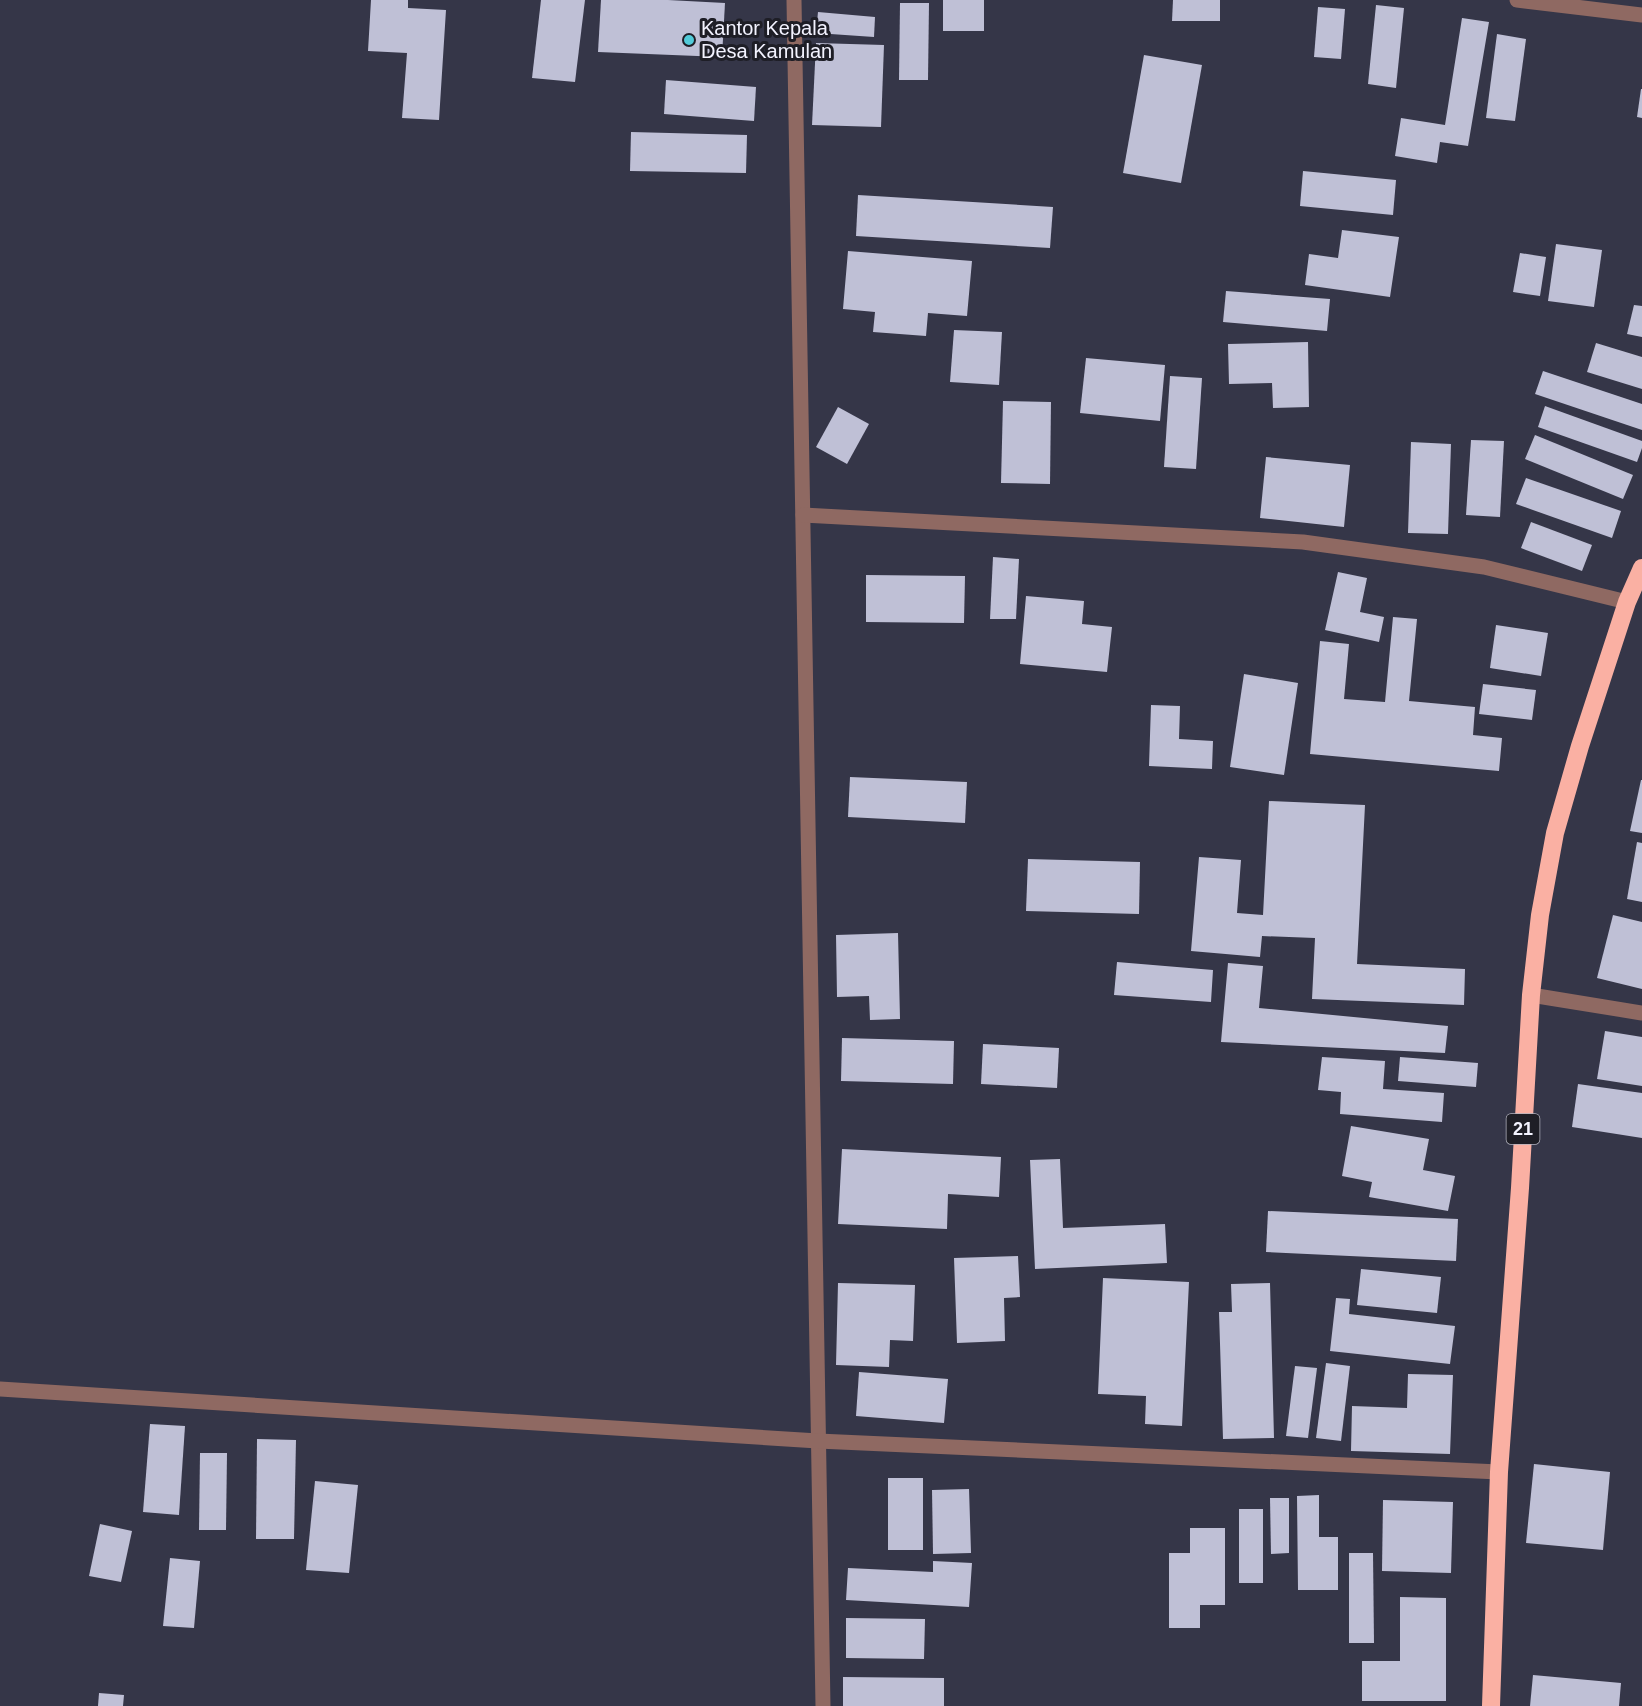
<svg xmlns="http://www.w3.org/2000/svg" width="1642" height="1706" font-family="Arial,sans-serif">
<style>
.building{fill:#bfc0d6}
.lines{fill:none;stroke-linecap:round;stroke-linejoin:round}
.street{stroke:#8f6962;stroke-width:15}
.highway{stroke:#fab0a3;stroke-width:18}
.poi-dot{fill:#52cbd9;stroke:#1e1e26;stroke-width:2}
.labels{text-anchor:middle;stroke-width:6;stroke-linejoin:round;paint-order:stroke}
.shield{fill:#1e1e26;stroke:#b3b3be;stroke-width:1.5}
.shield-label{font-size:18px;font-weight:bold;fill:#f3f3ff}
.poi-label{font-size:20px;fill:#f3f3ff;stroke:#1e1e26;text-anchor:start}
</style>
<rect width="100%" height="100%" fill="#353648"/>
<!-- building -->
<g class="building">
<path d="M371 0H408V8L446 10 439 120 402 118 407 53 368 51Z"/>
<path d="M541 0H585L575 82 532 78Z"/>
<path d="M601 0H668L725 3 722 57 598 52Z"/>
<rect x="943" y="0" width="41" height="31"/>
<path d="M1173 0H1220V21H1172Z"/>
<path d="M900 3H929L928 80H899Z"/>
<path d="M1376 5 1404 8 1396 88 1368 84Z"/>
<path d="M1318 7 1345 9 1341 59 1314 57Z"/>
<path d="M818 12 875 17 874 37 816 33Z"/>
<path d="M1462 18 1489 22 1468 146 1440 142 1437 163 1395 156 1401 118 1445 125Z"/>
<path d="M1497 34 1526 39 1515 121 1486 118Z"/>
<path d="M816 43 884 45 881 127 812 125Z"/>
<path d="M1144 55 1202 65 1181 183 1123 173Z"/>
<path d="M666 80 756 87 754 121 664 114Z"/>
<path d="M1641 89H1642V118L1637 117Z"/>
<path d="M631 132 747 135 746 173 630 171Z"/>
<path d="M1303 171 1396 180 1393 215 1300 206Z"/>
<path d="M858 195 1053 207 1050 248 856 236Z"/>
<path d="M1342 230 1399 237 1390 297 1305 285 1309 254 1338 258Z"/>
<path d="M1556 244 1602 250 1594 307 1548 301Z"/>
<path d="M848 251 972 261 967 316 928 313 926 336 873 332 875 312 843 309Z"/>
<path d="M1520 253 1546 257 1540 296 1513 292Z"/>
<path d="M1226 291 1330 299 1327 331 1223 322Z"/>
<path d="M1634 305 1642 306V337L1627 334Z"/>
<path d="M954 330 1002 332 999 385 950 382Z"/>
<path d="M1308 342 1309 407 1273 408 1272 383 1229 384 1228 344Z"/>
<path d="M1596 343 1642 357V389L1587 372Z"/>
<path d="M1086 358 1165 365 1160 421 1080 413Z"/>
<path d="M1543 371 1642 404V430L1535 394Z"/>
<path d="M1170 376 1202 378 1196 469 1164 467Z"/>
<path d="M1003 401 1051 402 1050 484 1001 483Z"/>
<path d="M1545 406 1642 441V448L1637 462 1538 427Z"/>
<path d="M838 407 869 424 847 464 816 447Z"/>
<path d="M1535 435 1633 475 1623 499 1525 459Z"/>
<path d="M1471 440 1504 441 1500 517 1466 515Z"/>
<path d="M1411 442 1451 444 1448 534 1408 533Z"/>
<path d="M1266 457 1350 465 1344 527 1260 518Z"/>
<path d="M1526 478 1621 511 1612 538 1516 504Z"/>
<path d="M1531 522 1592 545 1582 571 1521 548Z"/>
<path d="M993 557 1019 559 1016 619H990Z"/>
<path d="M1338 572 1367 578 1360 612 1384 617 1379 642 1325 630Z"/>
<path d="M866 575 965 576 964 623 866 622Z"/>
<path d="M1026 596 1084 601 1082 624 1112 627 1107 672 1020 664Z"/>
<path d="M1393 617 1417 619 1409 701 1475 707 1473 735 1502 738 1499 771 1310 754 1320 641 1349 644 1344 699 1385 702Z"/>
<path d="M1496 625 1548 633 1541 676 1490 668Z"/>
<path d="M1244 674 1298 683 1284 775 1230 767Z"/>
<path d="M1483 684 1536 690 1532 720 1479 714Z"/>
<path d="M1151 705 1180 706 1179 739 1213 741 1212 769 1149 766Z"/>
<path d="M850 777 967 782 965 823 848 817Z"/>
<path d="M1641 780H1642V833L1630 831Z"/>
<path d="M1269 801 1365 805 1357 964 1465 969 1464 1005 1312 999 1315 938 1262 936 1260 957 1191 951 1199 857 1241 860 1237 913 1263 915Z"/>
<path d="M1637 842 1642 843V902L1627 899Z"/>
<path d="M1028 859 1140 862 1139 914 1026 911Z"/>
<path d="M1613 915 1642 922V989L1597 978Z"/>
<path d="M898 933 900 1019 870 1020 869 996 837 997 836 935Z"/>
<path d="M1117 962 1213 970 1211 1002 1114 995Z"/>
<path d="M1228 963 1263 966 1259 1008 1448 1026 1445 1053 1221 1042Z"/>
<path d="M1605 1031 1642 1037V1086L1597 1079Z"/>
<path d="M842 1038 954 1041 953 1084 841 1081Z"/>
<path d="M983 1044 1059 1048 1057 1088 981 1084Z"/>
<path d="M1322 1057 1385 1061 1383 1089 1444 1093 1442 1122 1340 1114 1341 1092 1318 1090Z"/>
<path d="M1400 1057 1478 1063 1476 1087 1398 1081Z"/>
<path d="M1578 1084 1642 1093V1138L1572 1127Z"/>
<path d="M1351 1126 1429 1139 1423 1170 1455 1176 1448 1211 1369 1197 1372 1182 1342 1176Z"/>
<path d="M842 1149 1001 1157 999 1197 948 1194 947 1229 838 1224Z"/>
<path d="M1060 1159 1063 1228 1165 1224 1167 1263 1035 1269 1030 1160Z"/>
<path d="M1268 1211 1458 1219 1456 1261 1266 1252Z"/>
<path d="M1018 1256 1020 1297 1004 1298 1005 1341 957 1343 954 1258Z"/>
<path d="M1361 1269 1441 1277 1437 1313 1357 1305Z"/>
<path d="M1103 1278 1189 1282 1182 1426 1145 1424 1146 1396 1098 1394Z"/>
<path d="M838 1283 915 1285 913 1341 890 1340 889 1367 836 1365Z"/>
<path d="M1270 1283 1274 1438 1223 1439 1219 1312H1232L1231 1284Z"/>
<path d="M1336 1298 1350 1299 1349 1314 1455 1326 1450 1364 1330 1351Z"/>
<path d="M1326 1363 1350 1366 1341 1441 1316 1438Z"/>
<path d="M1295 1366 1317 1368 1308 1438 1286 1436Z"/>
<path d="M859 1372 948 1379 944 1423 856 1416Z"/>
<path d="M1408 1374 1453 1375 1450 1454 1351 1451 1352 1406 1407 1408Z"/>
<path d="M150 1424 185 1426 179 1515 143 1512Z"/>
<path d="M257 1439 296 1440 294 1539H256Z"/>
<path d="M200 1453H227L226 1530H199Z"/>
<path d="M1534 1464 1610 1472 1603 1550 1526 1543Z"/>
<rect x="888" y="1478" width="35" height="72"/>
<path d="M315 1481 358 1485 349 1573 306 1570Z"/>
<path d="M969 1489 971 1553 933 1554 932 1490Z"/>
<path d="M1319 1495V1537H1338V1590H1298L1297 1496Z"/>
<path d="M1270 1498H1289V1553L1271 1554Z"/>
<path d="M1383 1500 1453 1502 1451 1573 1382 1571Z"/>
<rect x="1239" y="1509" width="24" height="74"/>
<path d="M100 1524 132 1531 121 1582 89 1576Z"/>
<path d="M1190 1528H1225V1605H1200V1628H1169V1553H1190Z"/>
<path d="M1349 1553H1373L1374 1643H1349Z"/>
<path d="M170 1558 200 1561 194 1628 163 1626Z"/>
<path d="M933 1561 972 1563 969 1607 846 1600 848 1568 933 1572Z"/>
<path d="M1400 1597 1446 1598V1701H1362V1661H1400Z"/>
<path d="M846 1618 925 1619 924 1659 846 1658Z"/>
<path d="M1533 1675 1621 1683 1619 1706H1530Z"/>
<path d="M843 1677 944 1678V1706H843Z"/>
<path d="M99 1693 124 1695 123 1706H98Z"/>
</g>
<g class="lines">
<!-- street -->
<g class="street">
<path d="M794 0 823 1706"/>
<path d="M1517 0 1642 15"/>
<path d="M803 515 1303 542 1484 567 1627 602"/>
<path d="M1531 995 1642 1013"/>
<path d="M0 1389 818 1441 1499 1472"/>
</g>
<!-- highway -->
<path class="highway" d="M1491 1706 1499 1472 1520 1188 1531 995 1540 915 1555 833 1580 746 1627 602 1642 568"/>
</g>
<!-- markers -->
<circle class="poi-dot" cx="689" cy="40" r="6"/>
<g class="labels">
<!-- shield labels -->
<rect class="shield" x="1506.5" y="1114" width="33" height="30" rx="4.5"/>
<g class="shield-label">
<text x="1523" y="1135">21</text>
</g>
<!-- poi labels -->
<g class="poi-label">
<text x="701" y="35">Kantor Kepala<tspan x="701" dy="23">Desa Kamulan</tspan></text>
</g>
</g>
</svg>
